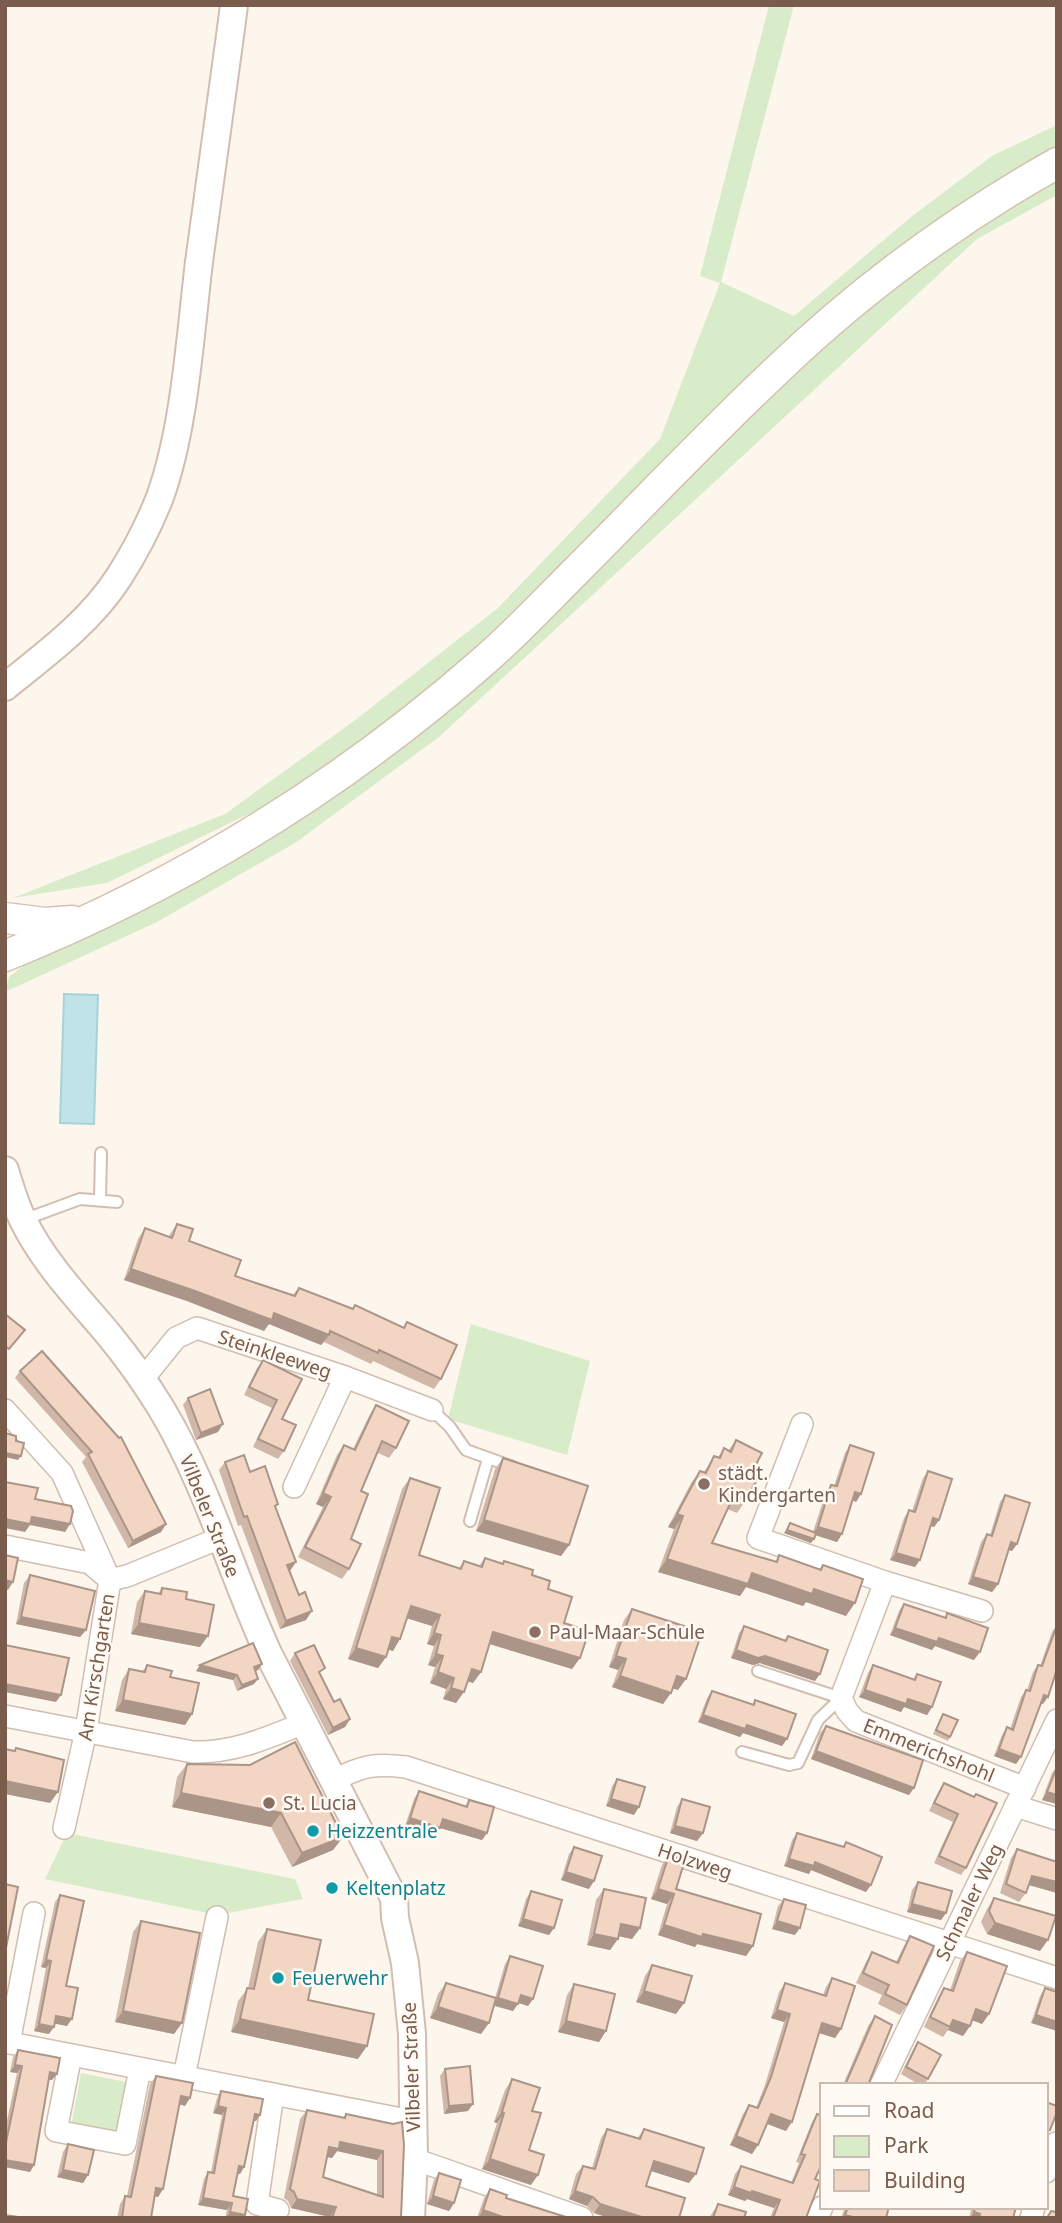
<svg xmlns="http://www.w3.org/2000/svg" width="1062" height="2223" font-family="'Noto Sans',sans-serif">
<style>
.green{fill:#d8ecc9}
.water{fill:#bfe3e8;stroke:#a5d3da;stroke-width:2}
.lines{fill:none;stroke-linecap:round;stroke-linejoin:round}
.service-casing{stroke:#d1beb0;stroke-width:14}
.minor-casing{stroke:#d1beb0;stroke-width:24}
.tertiary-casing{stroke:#d1beb0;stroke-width:30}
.secondary-casing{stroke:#d6c0b0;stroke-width:33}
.service{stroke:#fff;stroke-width:10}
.minor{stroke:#fff;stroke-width:21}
.tertiary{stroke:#fff;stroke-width:26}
.secondary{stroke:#fff;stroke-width:30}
.wall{fill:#d1b7a8;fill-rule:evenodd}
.shaded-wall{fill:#aa9588}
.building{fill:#f3d5c3;stroke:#aa9588;stroke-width:2;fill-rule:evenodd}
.education-dot{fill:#8d6e63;stroke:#fffaf3;stroke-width:2.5}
.culture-dot{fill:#0f9aa8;stroke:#fffaf3;stroke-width:2.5}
.labels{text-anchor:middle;stroke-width:5;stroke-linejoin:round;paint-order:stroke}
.street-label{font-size:19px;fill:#7a5c4d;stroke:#fffaf3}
.education-label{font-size:19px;fill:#785e54;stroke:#fffaf3;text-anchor:start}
.culture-label{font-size:19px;fill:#0d838f;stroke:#fffaf3;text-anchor:start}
</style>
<rect width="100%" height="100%" fill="#fdf6ec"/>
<!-- green -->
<g class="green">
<path d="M769 5H794L721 282 794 316 911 217 992 156 1057 125V152L929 229 437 689 289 794 107 883 13 898 225 814 354 721 498 608 660 439 720 283 700 276Z"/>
<path d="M1057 169V195L977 239 439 737 295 843 157 922 5 992 9 977 31 960 325 800 857 306Z"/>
<path d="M471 1324 590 1361 567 1455 448 1419Z"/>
<path d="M67 1833 295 1879 303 1899 217 1915 45 1879Z"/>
<path d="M81 2073 131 2083 119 2135 71 2126Z"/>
</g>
<!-- water -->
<path class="water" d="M64 994 98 995 94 1124 60 1123Z"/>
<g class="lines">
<defs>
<g id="service">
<path d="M100 1200 101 1153"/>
<path d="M23 1220 80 1199 117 1202"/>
<path d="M432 1410 450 1427 466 1450 513 1467"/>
<path d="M470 1521 488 1459"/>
<path d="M758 1671 841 1698"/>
<path d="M742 1752 789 1765 798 1763 818 1720 841 1698"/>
</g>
<g id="minor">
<path d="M143 1379 176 1338 197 1328 345 1377 432 1410"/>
<path d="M5 1410 62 1473 110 1580 86 1731 64 1828"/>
<path d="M802 1424 758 1538 885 1582 841 1698 847 1711 856 1721 1025 1788"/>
<path d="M294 1487 345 1377"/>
<path d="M5 1546 90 1563 110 1580 127 1576 220 1538"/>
<path d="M885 1582 982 1611"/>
<path d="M5 1716 193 1752C234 1753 267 1738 304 1723"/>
<path d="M334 1780C362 1766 374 1763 406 1767L1057 1978"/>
<path d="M1015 1806 1057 1819"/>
<path d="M5 2042 412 2121"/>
<path d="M9 2043 34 1913"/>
<path d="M71 2055 56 2131 125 2144 140 2069"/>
<path d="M184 2077 217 1917"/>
<path d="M881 2085 1057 1720"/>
<path d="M273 2094 257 2204 278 2210"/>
<path d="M414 2159 582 2218"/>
<path d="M1046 2172 1056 2143"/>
<path d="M817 2218 822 2207"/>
<path d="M1031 2218 1034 2207"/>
</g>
<g id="tertiary">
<path d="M5 687C46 654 90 622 119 577 135 552 149 525 160 497 185 427 190 337 199 262 211 177 223 91 234 5"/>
<path d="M5 1170C10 1187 15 1204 23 1220 44 1263 78 1298 109 1335 128 1358 145 1382 161 1408 207 1484 232 1575 269 1655L394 1898 395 1918 405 1963 412 2034 414 2159 411 2218"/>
</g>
<g id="secondary">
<path d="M5 918 45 923 72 921"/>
<path d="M5 956C181 885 343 785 485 660 517 632 546 601 576 571 642 505 706 437 774 373 859 291 954 221 1057 163"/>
</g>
</defs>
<!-- service casing -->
<use href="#service" class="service-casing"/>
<!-- minor casing -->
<use href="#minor" class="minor-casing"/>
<!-- tertiary casing -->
<use href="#tertiary" class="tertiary-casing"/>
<!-- secondary casing -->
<use href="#secondary" class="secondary-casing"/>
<!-- service -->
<use href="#service" class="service"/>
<!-- minor -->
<use href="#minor" class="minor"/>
<!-- tertiary -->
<use href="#tertiary" class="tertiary"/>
<!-- secondary -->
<use href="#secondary" class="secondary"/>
</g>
<!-- wall -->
<g class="wall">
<path d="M177 1224 189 1241 235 1276 293 1295 299 1288 352 1309 355 1305 403 1328 407 1322 441 1379 434 1389 373 1361 371 1364 324 1342 321 1345 269 1324 264 1331 187 1301 124 1280 138 1239 145 1228 168 1237Z"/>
<path d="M263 1360 282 1419 284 1451 278 1459 253 1447 272 1408 244 1395 257 1368Z"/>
<path d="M20 1371 166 1524 161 1532 128 1548 82 1462 86 1457 15 1378Z"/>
<path d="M188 1398 218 1432 196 1440 183 1405Z"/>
<path d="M376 1405 396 1448 389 1458 378 1453 361 1491 351 1539 349 1569 342 1579 298 1557 323 1507 316 1504 337 1455 344 1445 353 1449 369 1416Z"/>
<path d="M736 1440 752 1472 746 1500 737 1513 727 1509 712 1543 775 1562 779 1555 819 1569 823 1565 846 1616 806 1602 803 1606 746 1587 740 1596 658 1572 674 1529 668 1527 691 1483 700 1471 704 1472 714 1456 718 1457 724 1448 728 1451Z"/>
<path d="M850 1445 861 1494 856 1502 853 1500 842 1534 837 1542 815 1535 811 1543 784 1533 790 1523 813 1532 826 1492 831 1485 834 1486 845 1453Z"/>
<path d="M503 1458 569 1545 561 1556 476 1531 495 1469Z"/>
<path d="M225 1462 250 1472 276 1508 290 1571 306 1620 280 1629 241 1525 238 1526 219 1470Z"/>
<path d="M928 1471 939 1520 934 1527 931 1526 915 1567 890 1560 904 1518 909 1510 912 1511 923 1478Z"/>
<path d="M410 1478 419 1555 459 1568 464 1561 479 1566 485 1558 503 1564 504 1561 532 1575 548 1589 580 1658 572 1669 490 1644 481 1672 473 1683 468 1681 456 1703 443 1699 446 1689 430 1683 435 1667 428 1665 434 1646 427 1644 432 1626 407 1618 393 1651 388 1649 386 1657 378 1668 348 1659 402 1489Z"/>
<path d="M1005 1495 1017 1544 1012 1551 1008 1550 998 1584 992 1592 968 1584 981 1542 987 1534 990 1535 1000 1502Z"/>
<path d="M30 1575 86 1630 80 1637 16 1624 24 1583Z"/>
<path d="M162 1588 186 1599 200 1647 131 1634 137 1602 145 1591 158 1594Z"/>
<path d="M904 1604 944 1618 947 1613 974 1660 935 1646 932 1650 890 1635 899 1611Z"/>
<path d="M632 1609 678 1690 673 1688 663 1704 612 1687 618 1670 609 1667 624 1620Z"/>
<path d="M1057 1625 1043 1704H1041L1016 1764 994 1756 1002 1735 1007 1727 1010 1729 1021 1697 1026 1690H1027L1033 1672 1038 1665 1040 1666 1052 1632Z"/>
<path d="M744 1626 784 1640 788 1636 815 1681 760 1663 753 1665 731 1658 739 1633Z"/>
<path d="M295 1653 320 1675 334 1702 350 1719 345 1727 328 1735 290 1661Z"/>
<path d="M262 1664 258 1670 255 1671 254 1684 237 1691 233 1680 196 1671Z"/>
<path d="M147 1665 170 1677 192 1714 185 1725 115 1711 122 1680 129 1669 142 1672Z"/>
<path d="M873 1665 913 1679 917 1674 932 1707 927 1715 904 1707 901 1712 859 1697 868 1673Z"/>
<path d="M712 1691 752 1705 755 1700 787 1739 782 1746 743 1733 740 1737 698 1722 707 1698Z"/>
<path d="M943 1714 950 1737 948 1741 933 1734Z"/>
<path d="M826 1726 909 1795 811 1759 820 1733Z"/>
<path d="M187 1764 343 1837 333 1850 292 1867 271 1827 172 1807 177 1777Z"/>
<path d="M1057 1766V1804L1042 1800 1052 1773Z"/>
<path d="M617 1779 634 1815 606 1806 612 1786Z"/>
<path d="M944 1783 973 1797 976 1794 966 1868 961 1875 934 1863 953 1822 929 1811 939 1791Z"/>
<path d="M419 1791 465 1806 469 1800 487 1833 482 1840 440 1828 435 1836 405 1826 414 1799Z"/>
<path d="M682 1799 703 1833 697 1841 670 1833 677 1807Z"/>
<path d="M797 1833 843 1847 846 1842 866 1892 811 1870 809 1874 784 1866 792 1840Z"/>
<path d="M574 1847 589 1889 561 1880 569 1854Z"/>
<path d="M1017 1849 1057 1862V1893L1028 1885 1026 1893 1019 1902 1000 1893 1011 1858Z"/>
<path d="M669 1855 676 1889 753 1946 746 1956 697 1944 695 1947 658 1935 667 1904 651 1899 662 1865Z"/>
<path d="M918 1882 946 1913 941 1920 907 1912 912 1890Z"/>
<path d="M604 1889 640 1928 632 1939 619 1936 610 1950 587 1945 596 1900Z"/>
<path d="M531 1891 554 1928 549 1935 518 1926 526 1899Z"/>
<path d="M60 1895 66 1986 67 2026 55 2023 49 2034 34 2031 46 1968 41 1967 55 1902Z"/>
<path d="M994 1898 1040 1951 987 1934 981 1922 987 1909Z"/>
<path d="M784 1899 795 1935 772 1929 778 1906Z"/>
<path d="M141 1921 174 2034 115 2022 133 1932Z"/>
<path d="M267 1929 308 2000 358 2059 231 2032 238 2001 248 1988 258 1942Z"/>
<path d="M910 1936 907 2005 900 2015 878 2004 882 1995 856 1983 866 1962 872 1952 896 1962 904 1946Z"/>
<path d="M967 1952 989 2014 982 2024 972 2020 970 2026 963 2036 948 2030 943 2037 924 2027 938 1998 944 1988 950 1990 960 1961Z"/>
<path d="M510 1956 533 1999 528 2006 518 2003 513 2011 494 2006 481 2034 430 2018 438 1994 446 1983 495 1998 505 1964Z"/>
<path d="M652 1965 676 2014 636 2002 645 1976Z"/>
<path d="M832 1978 841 2029 835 2038 819 2033 786 2131 767 2124 752 2154 730 2145 743 2114 749 2105 756 2108 765 2085 784 2022 771 2018 779 1992 785 1983 823 1995 826 1987Z"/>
<path d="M574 1984 606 2031 599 2042 558 2032 567 1995Z"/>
<path d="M1045 1988 1057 1992 1031 2023 1040 1996Z"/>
<path d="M875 2016 868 2085H843L868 2026Z"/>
<path d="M918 2042 928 2079 924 2085H920L901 2074 913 2050Z"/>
<path d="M18 2050 52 2080H49L34 2165 30 2172 5 2167V2130L17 2073 10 2072 13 2057Z"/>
<path d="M445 2069 468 2111 444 2114 440 2076Z"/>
<path d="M156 2076 185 2106 179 2104 163 2189 158 2197 155 2196 151 2218H117L120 2204 125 2196H127L150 2084Z"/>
<path d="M512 2079 532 2111 529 2150 531 2185 482 2169 497 2123 494 2122 505 2090Z"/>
<path d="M221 2091 256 2121H254L244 2167 240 2174H237L233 2196 245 2215 242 2218H225L227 2210 198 2205 204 2179 208 2172H211L222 2115 213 2113 217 2098Z"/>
<path d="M307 2110 343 2118 346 2114 393 2124 401 2218H329L330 2217 291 2208 288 2201 284 2198 300 2119ZM337 2151 377 2160V2195L323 2177 327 2157 332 2158Z"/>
<path d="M817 2114 815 2179 806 2218H770L774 2208 747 2199 745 2201 728 2195 735 2174 741 2166 791 2183 799 2163 796 2162 812 2122Z"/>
<path d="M607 2129 637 2139 644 2129 689 2183 651 2171 646 2186 679 2218H609L594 2213 587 2206 569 2199 576 2174 583 2166 592 2168 601 2138Z"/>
<path d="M68 2144 88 2175 83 2183 57 2177 63 2152Z"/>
<path d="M439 2173 454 2203 449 2211 427 2204 434 2180Z"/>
<path d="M490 2189 506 2198 569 2218H477L484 2198Z"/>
<path d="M718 2204 744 2218H709Z"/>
<path d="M845 2207H889L886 2218H841Z"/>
<path d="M972 2207H1016L1013 2218H969Z"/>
</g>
<!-- shaded-wall -->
<g class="shaded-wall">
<path d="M131 1269 274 1313 329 1335 321 1345 269 1324 264 1331 187 1301 124 1280Z"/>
<path d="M223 1424 218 1432 196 1440 201 1433Z"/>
<path d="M5 1453 21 1456 18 1460 5 1457Z"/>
<path d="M855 1492 861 1494 856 1502 850 1499Z"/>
<path d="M323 1493 331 1497 323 1507 316 1504Z"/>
<path d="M677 1514 683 1516 674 1529 668 1527Z"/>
<path d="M32 1517 70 1524 65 1532 30 1525 25 1532 5 1528V1519Z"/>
<path d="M933 1518 939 1520 934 1527 928 1525Z"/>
<path d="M484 1520 569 1545 561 1556 476 1531Z"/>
<path d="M166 1524 161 1532 128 1548 133 1541Z"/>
<path d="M818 1527 842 1534 837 1542 812 1534Z"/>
<path d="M787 1530 814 1539 811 1543 784 1533Z"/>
<path d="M1011 1542 1017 1544 1012 1551 1006 1549Z"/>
<path d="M896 1553 920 1560 915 1567 890 1560Z"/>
<path d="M667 1559 752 1573 814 1589 855 1603 846 1616 806 1602 803 1606 746 1587 740 1596 658 1572Z"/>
<path d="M296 1562 290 1571 287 1565Z"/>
<path d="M973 1577 998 1584 992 1592 968 1584Z"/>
<path d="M5 1580 13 1582 8 1590 5 1589Z"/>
<path d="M411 1606 440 1615 432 1626 403 1617Z"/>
<path d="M312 1611 306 1620 280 1629 286 1621Z"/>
<path d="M21 1617 86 1630 80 1637 16 1624Z"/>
<path d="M139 1623 208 1636 200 1647 131 1634Z"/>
<path d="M895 1628 939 1638 980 1652 974 1660 935 1646 932 1650 890 1635Z"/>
<path d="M493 1632 580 1658 572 1669 486 1643Z"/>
<path d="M434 1633 441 1635 434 1646 427 1644Z"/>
<path d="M392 1637 400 1639 393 1651 384 1648Z"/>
<path d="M356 1648 386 1657 378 1668 348 1659Z"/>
<path d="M736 1650 765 1656 820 1674 815 1681 760 1663 753 1665 731 1658Z"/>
<path d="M436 1654 443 1656 435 1667 428 1665Z"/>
<path d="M616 1656 626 1659 618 1670 609 1667Z"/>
<path d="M262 1664 258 1670 250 1673 254 1667Z"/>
<path d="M200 1665 237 1675 233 1680 196 1671Z"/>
<path d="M472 1669 481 1672 473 1683 464 1680Z"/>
<path d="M438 1672 454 1678 446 1689 430 1683Z"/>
<path d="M620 1676 671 1693 663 1704 612 1687Z"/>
<path d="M677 1676 686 1679 678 1690 669 1687Z"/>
<path d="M258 1679 254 1684 237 1691 242 1685Z"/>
<path d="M5 1684 61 1695 56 1702 5 1692Z"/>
<path d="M451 1688 464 1692 456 1703 443 1699Z"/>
<path d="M865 1690 908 1699 932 1707 927 1715 904 1707 901 1712 859 1697Z"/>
<path d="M1044 1695 1048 1697 1043 1704 1039 1703Z"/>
<path d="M123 1700 192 1714 185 1725 115 1711Z"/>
<path d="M703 1715 747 1725 787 1739 782 1746 743 1733 740 1737 698 1722Z"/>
<path d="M350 1719 345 1727 328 1735 333 1728Z"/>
<path d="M999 1749 1021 1757 1016 1764 994 1756Z"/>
<path d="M816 1751 914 1788 909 1795 811 1759Z"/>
<path d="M5 1781 58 1792 50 1803 5 1794Z"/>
<path d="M1047 1792 1057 1795V1804L1042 1800Z"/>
<path d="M181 1793 281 1813 271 1827 172 1807Z"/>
<path d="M611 1799 639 1807 634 1815 606 1806Z"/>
<path d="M410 1818 440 1828 435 1836 405 1826Z"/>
<path d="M443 1819 487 1833 482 1840 437 1827Z"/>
<path d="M675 1826 703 1833 697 1841 670 1833Z"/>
<path d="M343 1837 333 1850 292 1867 302 1853Z"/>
<path d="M789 1859 815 1862 871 1885 866 1892 811 1870 809 1874 784 1866Z"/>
<path d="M566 1872 594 1881 589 1889 561 1880Z"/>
<path d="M1032 1876 1057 1882V1893L1026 1884Z"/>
<path d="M658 1889 674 1894 667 1904 651 1899Z"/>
<path d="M912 1904 946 1913 941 1920 907 1912Z"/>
<path d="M523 1919 554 1928 549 1935 518 1926Z"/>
<path d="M777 1921 800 1928 795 1935 772 1929Z"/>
<path d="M995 1923 1048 1940 1040 1951 987 1934Z"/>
<path d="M621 1924 640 1928 632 1939 613 1935Z"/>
<path d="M664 1925 703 1934 753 1946 746 1956 697 1944 695 1947 658 1935Z"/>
<path d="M594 1934 618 1939 610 1950 587 1945Z"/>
<path d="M46 1960 51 1961 46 1968 41 1967Z"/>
<path d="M644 1991 684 2003 676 2014 636 2002Z"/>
<path d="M521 1995 533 1999 528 2006 516 2002Z"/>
<path d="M498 1998 518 2004 513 2011 493 2005Z"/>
<path d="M438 2007 489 2023 481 2034 430 2018Z"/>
<path d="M976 2009 989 2014 982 2024 969 2019Z"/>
<path d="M777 2010 790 2014 784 2022 771 2018Z"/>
<path d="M123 2011 182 2023 174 2034 115 2022Z"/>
<path d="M1036 2015 1057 2022V2031L1031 2023Z"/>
<path d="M56 2016 72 2019 67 2026 51 2023Z"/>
<path d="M240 2019 367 2046 358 2059 231 2032Z"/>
<path d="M953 2020 970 2026 963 2036 948 2030Z"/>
<path d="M566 2021 606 2031 599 2042 558 2032Z"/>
<path d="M822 2023 841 2029 835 2038 816 2032Z"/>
<path d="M39 2024 54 2027 49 2034 34 2031Z"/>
<path d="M15 2065 22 2066 17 2073 10 2072Z"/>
<path d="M50 2072 57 2074 52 2080 46 2079Z"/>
<path d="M181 2096 190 2098 185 2106 176 2103Z"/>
<path d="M473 2104 468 2111 444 2114 449 2106Z"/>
<path d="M218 2106 226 2108 222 2115 213 2113Z"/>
<path d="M502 2112 504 2113 497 2123 494 2122Z"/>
<path d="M255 2114 260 2115 256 2121 250 2120Z"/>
<path d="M771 2114 792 2122 786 2131 765 2123Z"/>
<path d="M736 2136 758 2145 752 2154 730 2145Z"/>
<path d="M340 2142 383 2151 377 2160 337 2151 332 2158 323 2156 329 2147Z"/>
<path d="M490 2159 538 2175 531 2185 482 2169Z"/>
<path d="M5 2160 34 2165 30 2172 5 2167Z"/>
<path d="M654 2161 696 2174 689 2183 648 2170Z"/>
<path d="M239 2166 244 2167 240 2174 234 2173Z"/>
<path d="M63 2170 88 2175 83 2183 57 2177Z"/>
<path d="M734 2187 752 2191 780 2200 774 2208 747 2199 745 2201 728 2195Z"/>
<path d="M156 2188 163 2189 158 2197 151 2195Z"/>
<path d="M575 2191 593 2197 587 2206 569 2199Z"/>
<path d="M433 2196 454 2203 449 2211 427 2204Z"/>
<path d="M203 2198 232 2203 227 2210 198 2205Z"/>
<path d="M297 2199 336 2207 330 2217 291 2208Z"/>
<path d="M600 2204 645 2218H609L594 2213Z"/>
<path d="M483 2210 506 2218H478Z"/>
<path d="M230 2212 245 2215 242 2218H226Z"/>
<path d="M974 2212 980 2214 977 2218H970Z"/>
</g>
<!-- building -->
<g class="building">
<path d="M177 1224 193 1229 189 1241 241 1260 235 1276 295 1296 299 1288 353 1309 355 1305 404 1328 407 1322 457 1345 441 1379 379 1350 378 1353 330 1331 329 1335 274 1313 272 1320 195 1291 131 1269 145 1228 172 1238Z"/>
<path d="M5 1314 25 1330 9 1349 5 1346Z"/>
<path d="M42 1351 119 1438 121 1437 166 1524 133 1541 88 1454 92 1452 20 1371Z"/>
<path d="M263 1360 302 1379 282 1419 296 1425 284 1451 258 1439 277 1400 249 1387Z"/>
<path d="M210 1389 223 1424 201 1433 188 1398Z"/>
<path d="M376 1405 409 1421 396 1448 382 1441 361 1491 368 1494 351 1539 361 1544 349 1569 305 1547 331 1497 323 1493 344 1445 355 1450Z"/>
<path d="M5 1433 16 1436V1441L24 1443 21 1456 5 1453Z"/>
<path d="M736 1440 762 1453 752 1472 759 1476 746 1500 734 1495 712 1543 777 1562 779 1555 821 1570 823 1565 863 1579 855 1603 814 1589 812 1594 752 1573 748 1584 667 1559 683 1516 677 1514 700 1471 706 1473 714 1456 720 1458 724 1448 731 1452Z"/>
<path d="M850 1445 874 1453 861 1494 855 1492 842 1534 818 1527 831 1485 837 1486Z"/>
<path d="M244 1455 250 1472 265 1466 278 1504 275 1506 296 1562 287 1565 299 1595 305 1592 312 1611 286 1621 247 1516 244 1517 225 1462Z"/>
<path d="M503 1458 588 1486 569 1545 484 1520Z"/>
<path d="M928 1471 952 1479 939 1520 933 1518 920 1560 896 1553 909 1510 915 1512Z"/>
<path d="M410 1478 440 1488 419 1555 461 1569 464 1561 482 1567 485 1558 503 1564 504 1561 533 1570 532 1575 550 1581 548 1589 572 1597 564 1623 589 1631 580 1658 493 1632 481 1672 472 1669 464 1692 451 1688 454 1678 438 1672 443 1656 436 1654 441 1635 434 1633 440 1615 411 1606 400 1639 392 1637 386 1657 356 1648Z"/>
<path d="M5 1482 38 1488 35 1499 71 1506 73 1511 70 1524 32 1517 30 1524 5 1519Z"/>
<path d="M1005 1495 1030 1503 1017 1544 1011 1542 998 1584 973 1577 987 1534 992 1536Z"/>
<path d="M790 1523 816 1533 814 1539 787 1530Z"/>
<path d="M5 1555 18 1558 13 1582 5 1580Z"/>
<path d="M30 1575 95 1591 86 1630 21 1617Z"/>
<path d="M162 1588 187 1592 186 1599 214 1605 208 1636 139 1623 145 1591 161 1594Z"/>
<path d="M904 1604 946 1618 947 1613 988 1628 980 1652 939 1638 937 1642 895 1628Z"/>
<path d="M632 1609 702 1632 686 1679 677 1676 671 1693 620 1676 626 1659 616 1656Z"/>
<path d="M1057 1625V1669L1048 1697 1044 1695 1021 1757 999 1749 1007 1727 1013 1730 1026 1690 1030 1691 1038 1665 1042 1666Z"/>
<path d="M744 1626 786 1641 788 1636 828 1650 820 1674 765 1656 758 1658 736 1650Z"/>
<path d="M253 1643 262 1664 254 1667 258 1679 242 1685 237 1675 200 1665Z"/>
<path d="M5 1645 69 1658 61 1695 5 1684Z"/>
<path d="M314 1645 325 1668 319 1672 334 1702 340 1699 350 1719 333 1728 295 1653Z"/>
<path d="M147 1665 172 1671 170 1677 199 1683 192 1714 123 1700 129 1669 145 1672Z"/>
<path d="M873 1665 915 1680 917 1674 941 1682 932 1707 908 1699 906 1704 865 1690Z"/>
<path d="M712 1691 754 1705 755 1700 796 1714 787 1739 747 1725 745 1729 703 1715Z"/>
<path d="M943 1714 958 1720 950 1737 936 1730Z"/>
<path d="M826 1726 923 1760 914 1788 816 1751Z"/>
<path d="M295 1742 343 1837 302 1853 281 1813 181 1793 187 1764 250 1765Z"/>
<path d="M16 1748 64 1760 58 1792 5 1781V1749L15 1751Z"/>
<path d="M1057 1767V1795L1047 1792Z"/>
<path d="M617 1779 645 1787 639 1807 611 1799Z"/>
<path d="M944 1783 974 1797 976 1794 997 1803 966 1868 939 1856 958 1814 934 1803Z"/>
<path d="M419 1791 467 1807 469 1800 494 1807 487 1833 443 1819 440 1828 410 1818Z"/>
<path d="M682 1799 710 1807 703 1833 675 1826Z"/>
<path d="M797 1833 844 1847 846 1842 882 1857 871 1885 815 1862 814 1866 789 1859Z"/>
<path d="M574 1847 602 1856 594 1881 566 1872Z"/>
<path d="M1017 1849 1057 1862V1882L1032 1876 1026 1893 1006 1884Z"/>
<path d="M669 1855 685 1860 676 1889 761 1914 753 1946 703 1934 702 1937 664 1925 674 1894 658 1889Z"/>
<path d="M918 1882 952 1891 946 1913 912 1904Z"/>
<path d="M5 1884 18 1887 5 1953Z"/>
<path d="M604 1889 646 1898 640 1928 621 1924 618 1939 594 1934Z"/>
<path d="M531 1891 562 1900 554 1928 523 1919Z"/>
<path d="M60 1895 84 1901 66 1986 78 1988 72 2019 56 2016 54 2027 39 2024 51 1961 46 1960Z"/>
<path d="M994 1898 1056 1916 1048 1940 995 1923 989 1911Z"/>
<path d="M784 1899 806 1905 800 1928 777 1921Z"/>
<path d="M141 1921 200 1933 182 2023 123 2011Z"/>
<path d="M267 1929 321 1940 308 2000 374 2014 367 2046 240 2019 247 1988 254 1989Z"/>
<path d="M910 1936 934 1946 907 2005 885 1994 889 1985 863 1973 872 1952 898 1963Z"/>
<path d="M967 1952 1007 1966 989 2014 976 2009 970 2026 953 2020 950 2027 930 2017 944 1988 953 1991Z"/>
<path d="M510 1956 543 1966 533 1999 521 1995 518 2004 498 1998Z"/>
<path d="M652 1965 692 1976 684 2003 644 1991Z"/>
<path d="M832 1978 855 1986 841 2029 822 2023 792 2122 771 2114 758 2145 736 2136 749 2105 758 2108 771 2077 790 2014 777 2010 785 1983 826 1996Z"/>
<path d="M446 1983 496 1998 489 2023 438 2007Z"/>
<path d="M574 1984 615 1994 606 2031 566 2021Z"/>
<path d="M1045 1988 1057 1992V2022L1036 2015Z"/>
<path d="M875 2016 892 2025 868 2085H845Z"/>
<path d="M918 2042 941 2055 928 2079 906 2067Z"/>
<path d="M18 2050 60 2058 57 2074 50 2072 34 2165 5 2160V2147L22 2066 15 2065Z"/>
<path d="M470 2066 473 2104 449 2106 445 2069Z"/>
<path d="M156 2076 193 2083 190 2098 181 2096 163 2189 156 2188 151 2218H122L125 2196 131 2197Z"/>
<path d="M512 2079 540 2088 532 2111 541 2113 529 2150 544 2155 538 2175 490 2159 504 2113 502 2112Z"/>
<path d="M221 2091 263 2099 260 2115 255 2114 244 2167 239 2166 233 2196 248 2199 245 2215 230 2212 232 2203 203 2198 208 2172 214 2173 226 2108 218 2106Z"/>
<path d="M1046 2102 1057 2106V2112L1050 2130 1046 2129Z"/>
<path d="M307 2110 345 2118 346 2114 393 2124 402 2122 404 2145 401 2218H332L336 2207 297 2199 294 2192 290 2189ZM340 2142 383 2151V2197L323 2177 329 2147 339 2149Z"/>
<path d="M817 2114 822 2116V2164L815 2179 820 2181 806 2218H773L780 2200 752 2191 751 2193 734 2187 741 2166 793 2183 805 2155 801 2154Z"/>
<path d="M607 2129 640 2139 644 2129 704 2148 696 2174 654 2161 646 2186 685 2198 679 2218H645L600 2204 593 2197 575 2191 583 2166 595 2169Z"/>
<path d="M68 2144 94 2150 88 2175 63 2170Z"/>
<path d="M439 2173 461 2180 454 2203 433 2196Z"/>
<path d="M490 2189 507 2195 506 2198 569 2218H506L483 2210Z"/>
<path d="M718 2204 746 2212 744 2218H713Z"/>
<path d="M848 2207H889L886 2218H856L845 2215Z"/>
<path d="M975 2207H1016L1013 2218H979L980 2214 974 2212Z"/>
<path d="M1051 2211 1057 2212V2218H1047Z"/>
<path d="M5 2215 25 2218H5Z"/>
</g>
<!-- markers -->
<g class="education-dot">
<circle cx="704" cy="1484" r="7"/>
<circle cx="535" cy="1632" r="7"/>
<circle cx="269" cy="1803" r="7"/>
</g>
<g class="culture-dot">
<circle cx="313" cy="1831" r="7"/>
<circle cx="332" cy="1888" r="7"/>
<circle cx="278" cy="1978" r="7"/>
</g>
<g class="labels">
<!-- street labels -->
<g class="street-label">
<text transform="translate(275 1354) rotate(18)" y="7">Steinkleeweg</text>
<text transform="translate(210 1516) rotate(68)" y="7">Vilbeler Straße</text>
<text transform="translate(96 1667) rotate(-81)" y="7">Am Kirschgarten</text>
<text transform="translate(929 1750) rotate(22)" y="7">Emmerichshohl</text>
<text transform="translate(695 1861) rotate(18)" y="7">Holzweg</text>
<text transform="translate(969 1902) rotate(-64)" y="7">Schmaler Weg</text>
<text transform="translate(411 2067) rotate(-92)" y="7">Vilbeler Straße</text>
</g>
<!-- education labels -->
<g class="education-label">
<text x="718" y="1480">städt.<tspan x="718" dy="22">Kindergarten</tspan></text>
<text x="549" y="1639">Paul-Maar-Schule</text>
<text x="283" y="1810">St. Lucia</text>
</g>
<!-- culture labels -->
<g class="culture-label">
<text x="327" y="1838">Heizzentrale</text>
<text x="346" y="1895">Keltenplatz</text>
<text x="292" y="1985">Feuerwehr</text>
</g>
</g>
<!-- border -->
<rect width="1062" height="2223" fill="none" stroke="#7a5c4d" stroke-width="14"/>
<!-- legend -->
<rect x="820" y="2083" width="228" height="126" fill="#fffaf3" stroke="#cabbb1" stroke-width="2"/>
<rect x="834" y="2106" width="35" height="10" fill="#ffffff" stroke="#cabbb1" stroke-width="2"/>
<text x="884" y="2118" font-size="21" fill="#7a5c4d">Road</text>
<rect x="834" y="2136" width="35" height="21" fill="#d8ecc9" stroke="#cabbb1" stroke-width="2"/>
<text x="884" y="2153" font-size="21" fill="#7a5c4d">Park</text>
<rect x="834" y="2170" width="35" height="21" fill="#f3d5c3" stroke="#cabbb1" stroke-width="2"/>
<text x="884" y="2188" font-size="21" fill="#7a5c4d">Building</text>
</svg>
